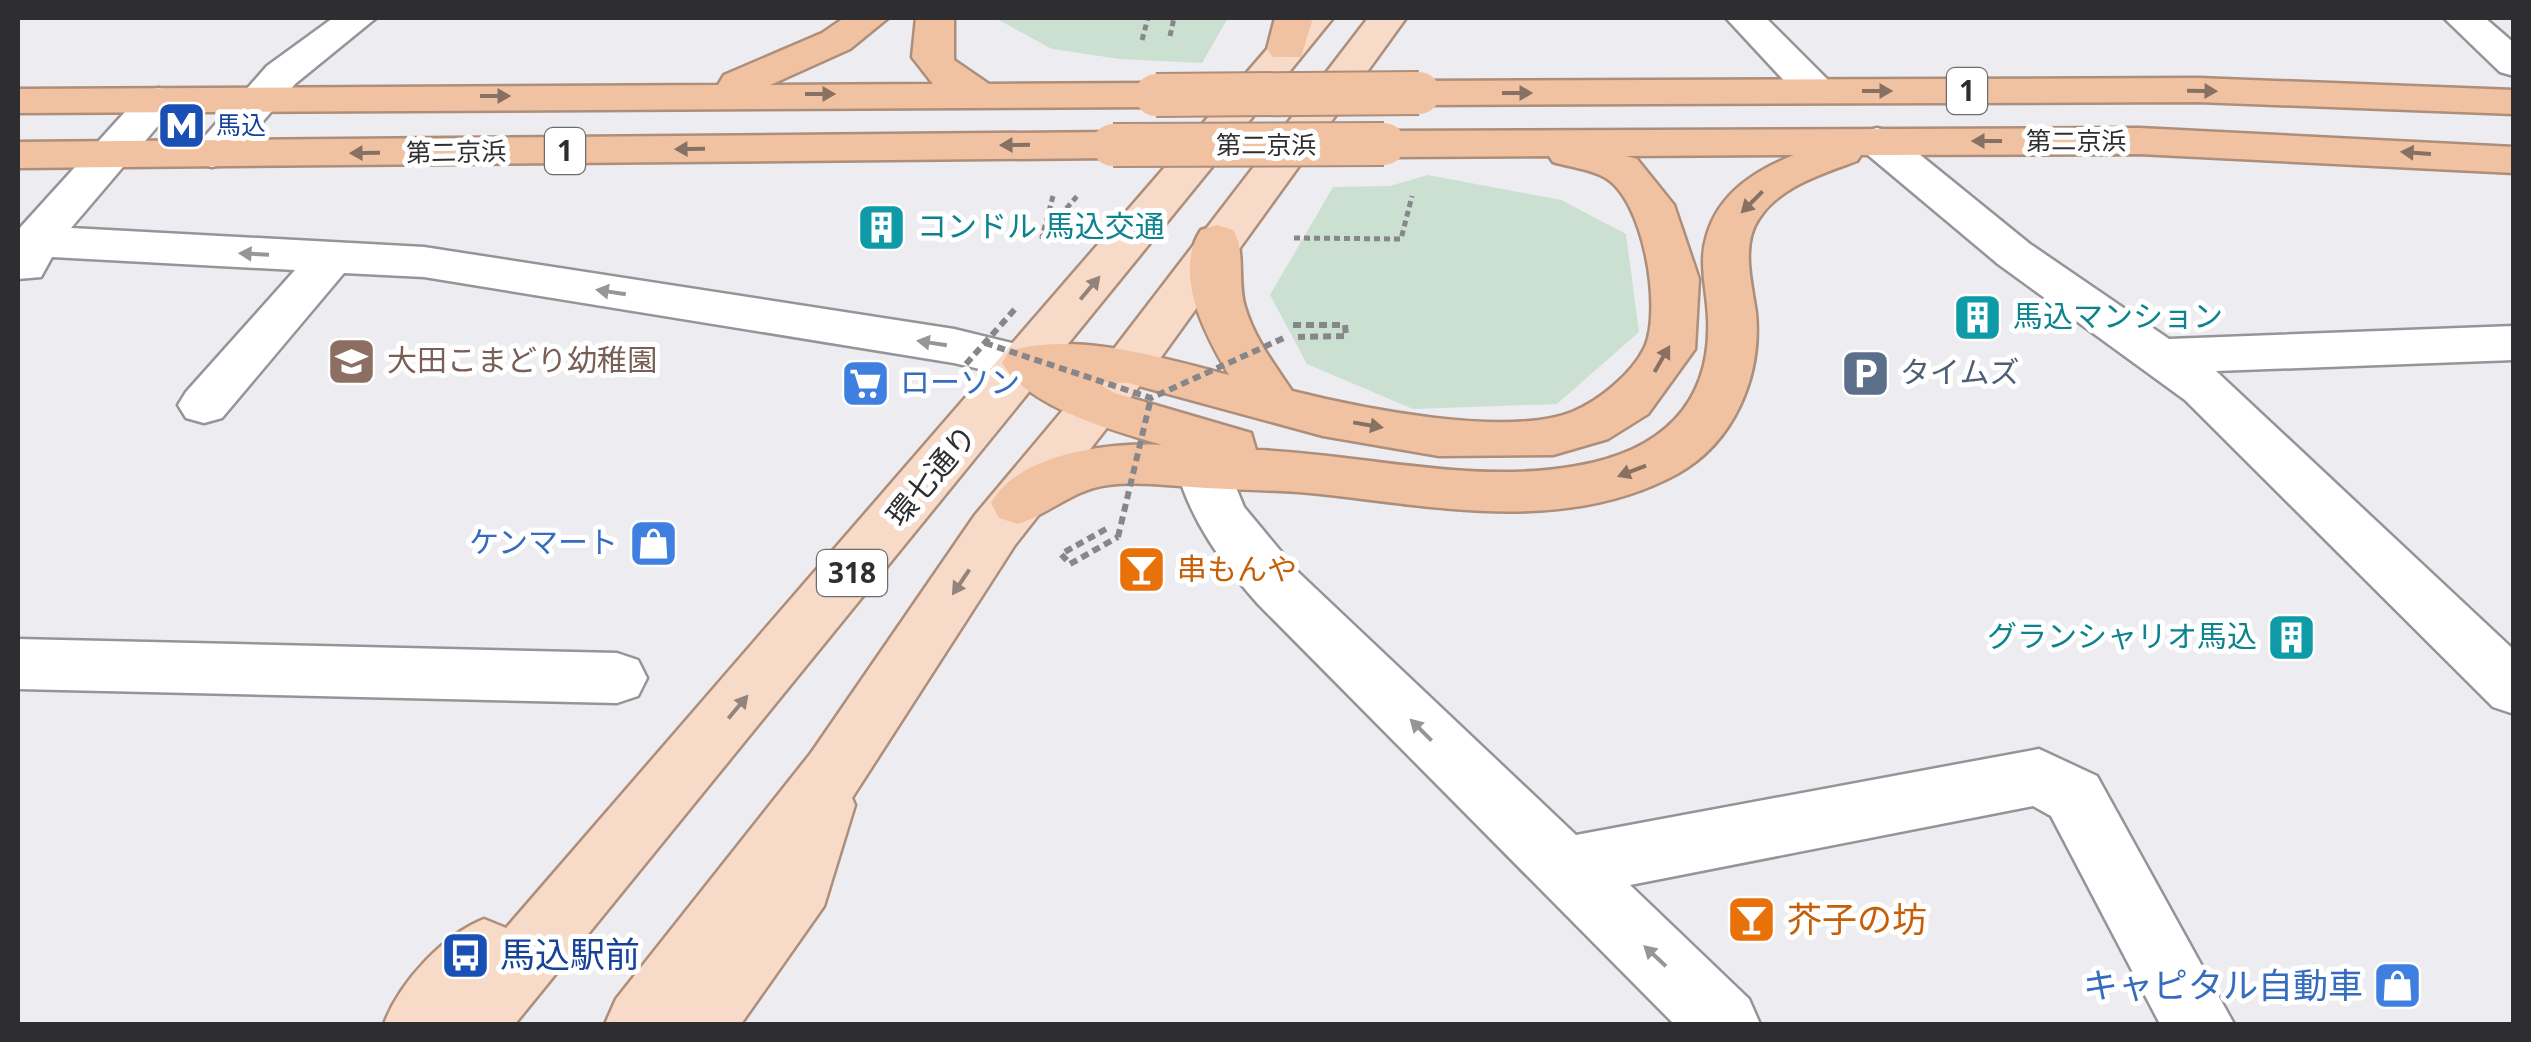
<svg xmlns="http://www.w3.org/2000/svg" width="2531" height="1042" font-family="'Open Sans','Noto Sans JP',sans-serif">
<style>
.green{fill:#cbe0d1}
.lines{fill:none;stroke-linecap:round;stroke-linejoin:round}
.minor-casing{stroke:#949499;stroke-width:5}
.major-casing{stroke:#ad8e7a;stroke-width:5}
.highway-casing{stroke:#ad8e7a;stroke-width:5}
.path-far1{stroke:#87878b;stroke-width:5;stroke-dasharray:6 4;stroke-linecap:butt}
.path{stroke:#87878b;stroke-width:6;stroke-dasharray:8 5;stroke-linecap:butt}
.minor{fill:#fff;fill-rule:evenodd}
.major{fill:#f7dac7;fill-rule:evenodd}
.highway{fill:#f1c2a2;fill-rule:evenodd}
.highway-bridge-casing{stroke:#ad8e7a;stroke-width:46;stroke-linecap:butt}
.path-bridge{stroke:#87878b;stroke-width:6;stroke-dasharray:8 5;stroke-linecap:butt}
.highway-bridge{stroke:#f1c2a2;stroke-width:42}
.oneway{fill:#867163}
.oneway2{fill:#969698}
.oneway3{fill:#92847c}
.labels{text-anchor:middle;stroke-width:10;stroke-linejoin:round;paint-order:stroke}
.far-transit-label{font-size:25px;fill:#164399;stroke:#fff;text-anchor:start}
.far-street-label{font-size:25px;fill:#2e2e30;stroke:#fff}
.shield{fill:#fff;stroke:#6d6d6e;stroke-width:2.5}
.shield-label{font-size:28px;font-weight:bold;fill:#2e2e30}
.culture-label{font-size:30px;fill:#0d838f;stroke:#fff;text-anchor:start}
.education-label{font-size:30px;fill:#785e54;stroke:#fff;text-anchor:start}
.service-label{font-size:30px;fill:#4e5e75;stroke:#fff;text-anchor:start}
.shop-label{font-size:30px;fill:#366cbe;stroke:#fff;text-anchor:start}
.street-label{font-size:30px;fill:#2e2e30;stroke:#fff}
.food-label{font-size:30px;fill:#c56008;stroke:#fff;text-anchor:start}
.near-food-label{font-size:35px;fill:#c56008;stroke:#fff;text-anchor:start}
.near-transit-label{font-size:35px;fill:#164399;stroke:#fff;text-anchor:start}
.near-shop-label{font-size:35px;fill:#366cbe;stroke:#fff;text-anchor:end}
</style>
<rect width="100%" height="100%" fill="#ececf1"/>
<!-- green -->
<g class="green">
<path d="M995 18H1228L1202 63 1120 59 1052 49Z"/>
<path d="M1428 175 1561 200 1626 234 1639 332 1557 404 1413 409 1307 364 1270 295 1333 187 1390 186Z"/>
</g>
<g class="lines">
<defs>
<g id="minor">
<path d="M333 18H376L295 84 227 163 212 167 197 163 191 154 197 145 267 66Z"/>
<path d="M1726 18H1766L1830 82 1836 91 1830 100 1816 103 1802 100Z"/>
<path d="M2444 18H2485L2514 43V76L2500 72Z"/>
<path d="M159 88 174 91 180 100 71 228 424 247 954 329 1045 351 1052 363 1045 375 1027 380 954 363 424 277 344 273 222 418 204 423 186 418 178 405 186 392 295 270 52 257 41 277 18 279V230L144 91Z"/>
<path d="M1877 128 1892 132 2030 244 2169 339 2514 326V360L2216 371 2514 650V714L2493 707 2185 400 1998 264 1862 150 1856 141 1862 132Z"/>
<path d="M1203 447 1222 453 1244 507 1298 572 1576 835 2039 749 2097 776 2234 1024H2160L2051 816 2033 806 1630 885 1749 999 1760 1024H1674L1258 604C1221 562 1191 522 1176 467L1184 453Z"/>
<path d="M18 639 617 653 638 660 647 678 638 696 617 703 18 689Z"/>
</g>
<g id="major">
<path d="M1294 18H1333L515 1024H384C399 983 443 935 484 919L506 928Z"/>
<path d="M1368 18H1406L1146 378 1015 545 852 798 855 805 824 906 741 1024H605L616 999 811 753 975 515 1110 354Z"/>
</g>
<g id="highway">
<path d="M844 18H888L850 49 770 85 933 84 912 57 916 18H954V60L989 84 1156 83 1170 86 1176 95 1170 104 1156 107 18 113V89L718 85 724 75 822 33Z"/>
<path d="M1275 18H1313L1301 57H1273L1267 49Z"/>
<path d="M2198 78 2514 90V114L2198 102 1419 105 1405 102 1399 93 1405 84 1419 81Z"/>
<path d="M2139 128 2514 147V173L2139 154 1861 155 1857 161C1824 173 1781 186 1760 217 1740 244 1752 283 1756 313 1762 376 1734 443 1677 474 1566 534 1439 507 1320 494 1282 490 1244 490 1206 488 1173 486 1140 481 1108 485 1074 489 1049 514 1018 524L999 518 991 503C1018 453 1111 442 1162 445 1114 430 1030 409 1002 363L1009 351C1077 331 1163 358 1229 375 1206 336 1172 274 1201 230L1217 225 1233 230C1246 250 1237 283 1245 307 1254 338 1274 364 1292 391 1360 408 1506 438 1572 412 1599 401 1632 374 1645 347 1662 309 1644 198 1604 177 1590 169 1569 167 1553 162L1549 156 1384 157 1369 153 1363 144 1369 135 1384 131ZM1794 155C1756 170 1719 193 1707 235 1698 262 1707 290 1708 318 1712 406 1659 452 1576 466 1471 485 1362 454 1256 450L1251 433 1114 393 1096 382 1128 383 1323 436 1439 456 1553 455 1608 439 1648 414 1695 349 1699 279 1674 205 1637 159 1626 156Z"/>
<path d="M1113 132 1128 136 1134 145 1128 154 1113 158 18 168V142Z"/>
</g>
</defs>
<!-- minor casing -->
<use href="#minor" class="minor-casing"/>
<!-- major casing -->
<use href="#major" class="major-casing"/>
<!-- highway casing -->
<use href="#highway" class="highway-casing"/>
<!-- path-far1 -->
<g class="path-far1">
<path d="M1170 36 1174 18"/>
<path d="M1142 40 1148 18"/>
<path d="M1053 196 1042 237 1078 195"/>
<path d="M1294 238 1401 239 1412 196"/>
</g>
<!-- path -->
<g class="path">
<path d="M1293 325H1345L1346 336 1298 337"/>
<path d="M1106 529 1061 554 1070 564 1118 537"/>
</g>
<!-- minor -->
<use href="#minor" class="minor"/>
<!-- major -->
<use href="#major" class="major"/>
<!-- highway -->
<use href="#highway" class="highway"/>
<defs>
<g id="highway-bridge">
<path d="M1156 95 1419 93"/>
<path d="M1113 145 1384 144"/>
</g>
</defs>
<!-- highway-bridge casing -->
<use href="#highway-bridge" class="highway-bridge-casing"/>
<!-- path-bridge -->
<g class="path-bridge">
<path d="M985 343 1151 398 1286 337"/>
<path d="M966 364 1015 309"/>
<path d="M1118 537 1151 398"/>
</g>
<!-- highway-bridge -->
<use href="#highway-bridge" class="highway-bridge"/>
</g>
<!-- one-way arrows -->
<defs><path id="oneway-solid" d="M-6-.8H1V-3.2L6.5 0L1 3.2V.8H-6Z" transform="scale(2.5)"/></defs>
<g class="oneway">
<use href="#oneway-solid" transform="translate(1877 91)"/>
<use href="#oneway-solid" transform="translate(2202 91) rotate(1)"/>
<use href="#oneway-solid" transform="translate(1517 93)"/>
<use href="#oneway-solid" transform="translate(820 94)"/>
<use href="#oneway-solid" transform="translate(495 96)"/>
<use href="#oneway-solid" transform="translate(1987 141) rotate(180)"/>
<use href="#oneway-solid" transform="translate(1015 145) rotate(179)"/>
<use href="#oneway-solid" transform="translate(690 149) rotate(179)"/>
<use href="#oneway-solid" transform="translate(365 153) rotate(179)"/>
<use href="#oneway-solid" transform="translate(2416 153) rotate(-176)"/>
<use href="#oneway-solid" transform="translate(1752 202) rotate(135)"/>
<use href="#oneway-solid" transform="translate(1662 359) rotate(-60)"/>
<use href="#oneway-solid" transform="translate(1368 425) rotate(10)"/>
<use href="#oneway-solid" transform="translate(1632 471) rotate(159)"/>
</g>
<g class="oneway2">
<use href="#oneway-solid" transform="translate(254 254) rotate(-177)"/>
<use href="#oneway-solid" transform="translate(611 292) rotate(-171)"/>
<use href="#oneway-solid" transform="translate(932 343) rotate(-171)"/>
<use href="#oneway-solid" transform="translate(1421 730) rotate(-135)"/>
<use href="#oneway-solid" transform="translate(1655 956) rotate(-137)"/>
</g>
<g class="oneway3">
<use href="#oneway-solid" transform="translate(1090 288) rotate(-50)"/>
<use href="#oneway-solid" transform="translate(961 582) rotate(124)"/>
<use href="#oneway-solid" transform="translate(738 707) rotate(-50)"/>
</g>
<!-- icons -->
<defs>
<symbol id="metro-square" viewBox="-11 -11 22 22"><rect x="-9" y="-9" width="18" height="18" rx="4" fill="#1a4fb4" stroke="#fff"/><path d="M-5.5 5V-5H-3L0 0L3-5H5.5V5H3V-.5L0 4L-3-.5V5Z" fill="#fff"/></symbol>
<symbol id="building-square" viewBox="-11 -11 22 22"><rect x="-9" y="-9" width="18" height="18" rx="4" fill="#0f9aa8" stroke="#fff"/><path d="M-4-6H4V6H1V3H-1V6H-4ZM-2.5-4.3h1.7v1.8h-1.7ZM.8-4.3h1.7v1.8H.8ZM-2.5-1h1.7V.8h-1.7ZM.8-1h1.7V.8H.8Z" fill="#fff"/></symbol>
<symbol id="school-square" viewBox="-11 -11 22 22"><rect x="-9" y="-9" width="18" height="18" rx="4" fill="#8d6e63" stroke="#fff"/><path d="M0-5L7-2L0 1L-7-2ZM-4 1L0 2.5L4 1V4Q0 6-4 4Z" fill="#fff"/></symbol>
<symbol id="parking-square" viewBox="-11 -11 22 22"><rect x="-9" y="-9" width="18" height="18" rx="4" fill="#5c6f8a" stroke="#fff"/><path d="M-3.5-5.5H1a3.5 3.5 0 0 1 0 7H-1V5.5H-3.5ZM-1-3.4V-.6H.8a1.4 1.4 0 0 0 0-2.8Z" fill="#fff"/></symbol>
<symbol id="supermarket-square" viewBox="-11 -11 22 22"><rect x="-9" y="-9" width="18" height="18" rx="4" fill="#3f7fe0" stroke="#fff"/><path d="M-6-5.5h2.5l.6 2H6L4.5 2H-2.5L-4.4-4H-6ZM-1.5 3.2a1.3 1.3 0 1 0 .1 0ZM3 3.2a1.3 1.3 0 1 0 .1 0Z" fill="#fff"/></symbol>
<symbol id="shop-square" viewBox="-11 -11 22 22"><rect x="-9" y="-9" width="18" height="18" rx="4" fill="#3f7fe0" stroke="#fff"/><path d="M-5-2.5h2.3a2.7 3.5 0 0 1 5.4 0H5L5.5 6h-11ZM-1.5-2.5h3a1.5 2.3 0 0 0-3 0Z" fill="#fff"/></symbol>
<symbol id="bar-square" viewBox="-11 -11 22 22"><rect x="-9" y="-9" width="18" height="18" rx="4" fill="#e8710a" stroke="#fff"/><path d="M-6-5H6L.8 .8V4.5H3.5V6h-7V4.5H-.8V.8Z" fill="#fff"/></symbol>
<symbol id="bus-square" viewBox="-11 -11 22 22"><rect x="-9" y="-9" width="18" height="18" rx="4" fill="#1a4fb4" stroke="#fff"/><path d="M-5-6H5V4H4V6H2V4H-2V6H-4V4H-5ZM-3.5-4V0h7V-4ZM-3.5 1.2v1.5H-2V1.2ZM2 1.2v1.5H3.5V1.2Z" fill="#fff"/></symbol>
</defs>
<g fill-rule="evenodd">
<use href="#metro-square" x="154" y="98" width="55" height="55"/>
<use href="#building-square" x="854" y="200" width="55" height="55"/>
<use href="#building-square" x="1950" y="290" width="55" height="55"/>
<use href="#school-square" x="324" y="334" width="55" height="55"/>
<use href="#parking-square" x="1838" y="346" width="55" height="55"/>
<use href="#supermarket-square" x="838" y="356" width="55" height="55"/>
<use href="#shop-square" x="626" y="516" width="55" height="55"/>
<use href="#bar-square" x="1114" y="542" width="55" height="55"/>
<use href="#building-square" x="2264" y="610" width="55" height="55"/>
<use href="#bar-square" x="1724" y="892" width="55" height="55"/>
<use href="#bus-square" x="438" y="928" width="55" height="55"/>
<use href="#shop-square" x="2370" y="958" width="55" height="55"/>
</g>
<g class="labels">
<!-- far-transit labels -->
<g class="far-transit-label">
<text x="216" y="134">馬込</text>
</g>
<!-- far-street labels -->
<g class="far-street-label">
<text x="2076" y="150">第二京浜</text>
<text x="1266" y="154">第二京浜</text>
<text transform="translate(456 152) rotate(-1)" y="9">第二京浜</text>
</g>
<!-- shield labels -->
<g class="shield">
<rect x="1947" y="68" width="40" height="46" rx="8"/>
<rect x="545" y="128" width="40" height="46" rx="8"/>
<rect x="817" y="550" width="70" height="46" rx="8"/>
</g>
<g class="shield-label">
<text x="1967" y="101">1</text>
<text x="565" y="161">1</text>
<text x="852" y="583">318</text>
</g>
<!-- culture labels -->
<g class="culture-label">
<text x="917" y="237">コンドル 馬込交通</text>
<text x="2013" y="327">馬込マンション</text>
<text x="2257" y="647" text-anchor="end">グランシャリオ馬込</text>
</g>
<!-- education labels -->
<g class="education-label">
<text x="387" y="371">大田こまどり幼稚園</text>
</g>
<!-- service labels -->
<g class="service-label">
<text x="1900" y="383">タイムズ</text>
</g>
<!-- shop labels -->
<g class="shop-label">
<text x="900" y="393">ローソン</text>
<text x="618" y="553" text-anchor="end">ケンマート</text>
</g>
<!-- street labels -->
<g class="street-label">
<text transform="translate(932 476) rotate(-50)" y="10">環七通り</text>
</g>
<!-- food labels -->
<g class="food-label">
<text x="1177" y="580">串もんや</text>
</g>
<!-- near-food labels -->
<g class="near-food-label">
<text x="1787" y="932">芥子の坊</text>
</g>
<!-- near-transit labels -->
<g class="near-transit-label">
<text x="500" y="967">馬込駅前</text>
</g>
<!-- near-shop labels -->
<g class="near-shop-label">
<text x="2363" y="998">キャピタル自動車</text>
</g>
</g>
<!-- border -->
<rect width="2531" height="1042" fill="none" stroke="#2e2e30" stroke-width="40"/>
</svg>
